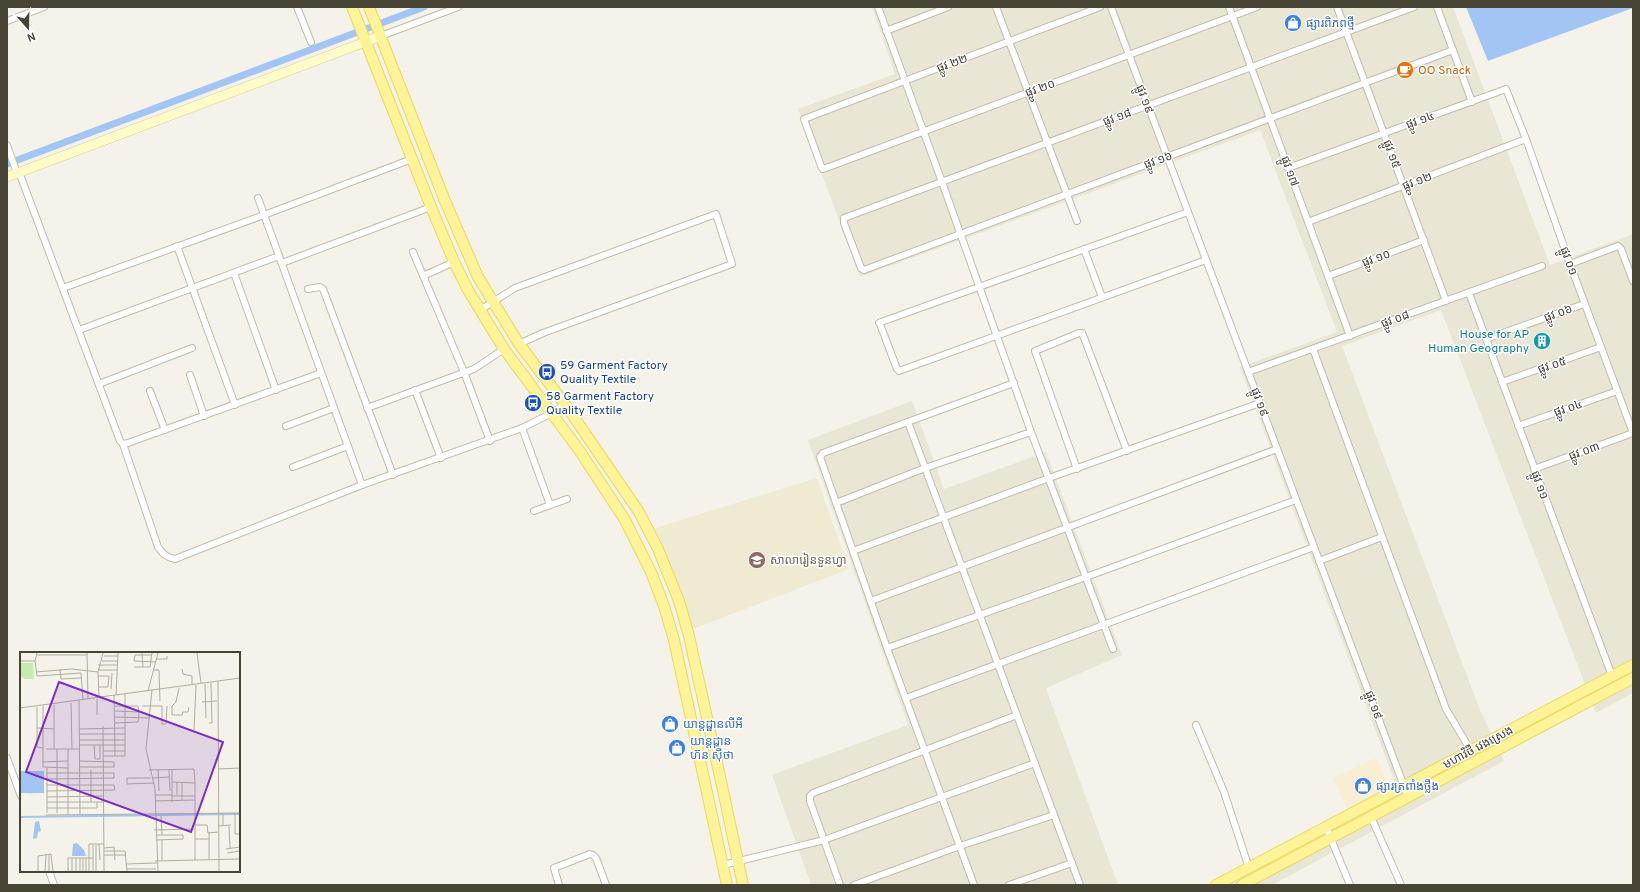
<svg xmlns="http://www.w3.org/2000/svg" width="1640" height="892" font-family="Overpass,'Noto Sans Khmer',sans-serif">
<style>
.residential{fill:#e9e6d6}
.commercial{fill:#f7eed3}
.education{fill:#efebd2}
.water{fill:#a3c5f4}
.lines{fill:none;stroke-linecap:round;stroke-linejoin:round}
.canal{stroke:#a3c5f4;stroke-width:7}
.street-casing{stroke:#c1bdaa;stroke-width:8}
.secondary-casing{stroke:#d7d196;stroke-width:10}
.primary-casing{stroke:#e9d862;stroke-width:12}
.street{stroke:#fff;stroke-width:6}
.secondary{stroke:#fffbc8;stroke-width:9}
.primary{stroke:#fff397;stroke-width:10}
.labels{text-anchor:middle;stroke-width:3;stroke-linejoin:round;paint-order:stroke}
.shop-label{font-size:12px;fill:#366cbe;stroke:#fff;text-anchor:start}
.street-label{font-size:12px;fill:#494536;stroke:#fff}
.food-label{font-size:12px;fill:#c56008;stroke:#fff;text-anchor:start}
.culture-label{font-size:12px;fill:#0d838f;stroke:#fff;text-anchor:end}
.transit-label{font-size:12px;fill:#164399;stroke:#fff;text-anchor:start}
.education-label{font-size:12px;fill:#785e54;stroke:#fff;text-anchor:start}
.inset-river{fill:none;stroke:#a3c5f4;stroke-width:2}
.inset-road{fill:none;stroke:#b0ada1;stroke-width:1}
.view{fill:#7b2cbf;fill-opacity:0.15;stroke:#7b2cbf;stroke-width:2}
.inset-edge{fill:none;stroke:#494536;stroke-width:2}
</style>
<rect width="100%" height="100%" fill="#f5f3e9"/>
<!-- residential -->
<g class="residential">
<path d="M872 7H1453L1550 265 1633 234V693L1596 713 1441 310 1342 346 1480 710 1504 761 1272 885H1230L1400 796 1240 367 1337 332 1260 130 860 277 798 109 895 74Z"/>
<path d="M912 401 944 489 1046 452 1122 655 1046 688 1118 885H811L772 775 908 725 808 440Z"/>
</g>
<!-- commercial -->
<path class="commercial" d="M1376 758 1393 794 1350 816 1333 778Z"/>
<!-- education -->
<path class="education" d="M817 478 849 569 693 629 682 593 655 528Z"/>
<!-- water -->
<path class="water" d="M1466 7H1633V8L1488 61Z"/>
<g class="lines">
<!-- canal -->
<path class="canal" d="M7 164 424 7"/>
<defs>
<g id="street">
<path d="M297 7 311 42"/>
<path d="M878 7 942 182 1031 432 1113 649"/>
<path d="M996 7 1077 221"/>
<path d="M1100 7 804 119 821 166 823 169 826 168 1257 7"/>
<path d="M1111 7 1408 797"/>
<path d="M1229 7 1350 336"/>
<path d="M1337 7 1446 301"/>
<path d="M1414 7 844 218V223L861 268 864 270 1453 50"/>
<path d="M1437 7 1472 102"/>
<path d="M7 21 44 7"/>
<path d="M886 31 948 7"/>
<path d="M381 36 458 7"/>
<path d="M7 145 17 173"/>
<path d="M1288 168 1506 89 1526 139 1570 264 1633 433"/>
<path d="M19 172 120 441 123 444 128 443 321 373"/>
<path d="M258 198 362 485"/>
<path d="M1188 212 881 322 879 323 880 324 897 369 899 371 1206 260"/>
<path d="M1308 222 1526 139"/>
<path d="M177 246 235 405"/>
<path d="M1084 249 1102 297"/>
<path d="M413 252 464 372 490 441"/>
<path d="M282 263 431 207"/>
<path d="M1570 264 1618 246 1621 249 1633 281"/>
<path d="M234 273 276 390"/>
<path d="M423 276 454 262"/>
<path d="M1328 276 1424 240"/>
<path d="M63 288 264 215 412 159"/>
<path d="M308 289 320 287 323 289 393 475"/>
<path d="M1469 293 1612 676"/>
<path d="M480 310 515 288 716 214 732 264 543 333 519 344"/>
<path d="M79 330 279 256"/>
<path d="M1486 339 1584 304"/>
<path d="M1313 349 1446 709 1471 751"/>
<path d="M1248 372 1542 266"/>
<path d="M190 375 204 416"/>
<path d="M1502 382 1601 347"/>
<path d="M99 384 192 348"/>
<path d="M415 390 441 458"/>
<path d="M150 391 165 430"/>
<path d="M367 408 474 369 504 349"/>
<path d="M908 422 1080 885"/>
<path d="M286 426 334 408"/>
<path d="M1518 426 1617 391"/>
<path d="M522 428 550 505"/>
<path d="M123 444 158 547C163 554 166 557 175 559L362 485 522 428 552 413 565 404"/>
<path d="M293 467 348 446"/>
<path d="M1077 469 1035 351 1079 333H1082L1083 335 1127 451"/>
<path d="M1534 469 1633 433"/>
<path d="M836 503 925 468 1031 432"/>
<path d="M534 511 567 499"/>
<path d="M853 551 1049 478 1260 403"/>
<path d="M1319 561 1382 537"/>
<path d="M871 601 1277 449"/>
<path d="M887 648 1086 577 1296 500"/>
<path d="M906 698 1314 547"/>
<path d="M1196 725 1224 792 1249 868"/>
<path d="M7 758 21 796"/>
<path d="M1371 817 1401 885"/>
<path d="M1326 827 1350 885"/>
<path d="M723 865 824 840 1035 763"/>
<path d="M49 871 54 885"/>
<path d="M559 885 554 868 590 854 593 855 596 858 606 885"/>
<path d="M840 885 810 801V796L813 793 1017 715"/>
<path d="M854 885 960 846 1054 815"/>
<path d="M974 885 887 648 820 457 823 453 1014 383"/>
<path d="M1009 885 1072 863"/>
</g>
<path id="secondary" d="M7 177 381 36"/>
<g id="primary">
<path d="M352 7 431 207 454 262 468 290 504 349 579 450 625 520 651 572 664 606 674 640 727 885"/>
<path d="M369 7 445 201 478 277 519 344 565 404 639 512 658 549 679 601 689 636 724 795 743 885"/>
<path d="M1216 885 1633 665"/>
<path d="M1242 885 1633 678"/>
</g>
</defs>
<!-- street casing -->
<use href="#street" class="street-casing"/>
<!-- secondary casing -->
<use href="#secondary" class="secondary-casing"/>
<!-- primary casing -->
<use href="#primary" class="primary-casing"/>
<!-- street -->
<use href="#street" class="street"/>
<!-- secondary -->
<use href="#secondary" class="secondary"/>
<!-- primary -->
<use href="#primary" class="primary"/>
</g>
<!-- icons -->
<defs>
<symbol id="shop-disc" viewBox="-11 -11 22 22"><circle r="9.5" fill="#3f7fe0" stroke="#fff"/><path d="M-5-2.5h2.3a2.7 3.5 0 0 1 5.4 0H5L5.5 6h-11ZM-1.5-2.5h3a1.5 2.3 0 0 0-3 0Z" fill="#fff"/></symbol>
<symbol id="cafe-disc" viewBox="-11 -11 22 22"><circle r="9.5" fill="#e8710a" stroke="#fff"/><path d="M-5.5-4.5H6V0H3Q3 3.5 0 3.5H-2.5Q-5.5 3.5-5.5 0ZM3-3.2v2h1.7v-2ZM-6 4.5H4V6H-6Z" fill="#fff"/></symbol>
<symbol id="building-disc" viewBox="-11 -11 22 22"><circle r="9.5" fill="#0f9aa8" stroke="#fff"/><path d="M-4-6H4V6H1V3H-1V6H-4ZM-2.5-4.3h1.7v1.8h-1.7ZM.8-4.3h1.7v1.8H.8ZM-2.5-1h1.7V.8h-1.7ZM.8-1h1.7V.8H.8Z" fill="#fff"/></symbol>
<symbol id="bus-disc" viewBox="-11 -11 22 22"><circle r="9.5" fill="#1a4fb4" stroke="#fff"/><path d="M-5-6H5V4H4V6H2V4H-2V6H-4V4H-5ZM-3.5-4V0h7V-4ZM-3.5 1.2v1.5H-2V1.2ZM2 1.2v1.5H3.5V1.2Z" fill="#fff"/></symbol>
<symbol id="university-disc" viewBox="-11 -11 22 22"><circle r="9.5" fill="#8d6e63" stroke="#fff"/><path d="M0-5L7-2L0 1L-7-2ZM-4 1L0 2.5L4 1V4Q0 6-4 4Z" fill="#fff"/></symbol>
</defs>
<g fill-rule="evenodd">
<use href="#shop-disc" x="1283" y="13" width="20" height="20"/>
<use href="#cafe-disc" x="1395" y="60" width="20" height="20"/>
<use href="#building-disc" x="1532" y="331" width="20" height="20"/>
<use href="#bus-disc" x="537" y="362" width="20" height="20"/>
<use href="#bus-disc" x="523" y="393" width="20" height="20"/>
<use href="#university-disc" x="747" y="550" width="20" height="20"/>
<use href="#shop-disc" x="660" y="714" width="20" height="20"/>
<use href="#shop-disc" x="667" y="738" width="20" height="20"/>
<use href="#shop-disc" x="1353" y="776" width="20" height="20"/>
</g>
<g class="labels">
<!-- shop labels -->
<g class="shop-label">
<text x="1306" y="27">ផ្សារពិភពថ្មី</text>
<text x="683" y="728">យាន្ដដ្ឋានលីអី</text>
<text x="690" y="745">យាន្ដដ្ឋាន<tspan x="690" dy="14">ហ៊ន ស៊ីថា</tspan></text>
<text x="1376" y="790">ផ្សារត្រពាំងថ្លឹង</text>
</g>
<!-- street labels -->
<g class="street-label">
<text transform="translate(952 63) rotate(-20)" y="4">ផ្លូវ ២២</text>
<text transform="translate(1040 88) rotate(-20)" y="4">ផ្លូវ ២០</text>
<text transform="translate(1145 99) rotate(69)" y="4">ផ្លូវ ១៩</text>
<text transform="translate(1117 117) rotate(-20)" y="4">ផ្លូវ ១៨</text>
<text transform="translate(1420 120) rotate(-20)" y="4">ផ្លូវ ១៤</text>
<text transform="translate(1392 154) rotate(70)" y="4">ផ្លូវ ១៥</text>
<text transform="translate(1158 160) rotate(-20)" y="4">ផ្លូវ ១៦</text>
<text transform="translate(1290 171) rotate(70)" y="4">ផ្លូវ ១៧</text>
<text transform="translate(1417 181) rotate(-21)" y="4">ផ្លូវ ១២</text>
<text transform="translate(1376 258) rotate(-20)" y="4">ផ្លូវ ១០</text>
<text transform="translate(1569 261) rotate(70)" y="4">ផ្លូវ ០១</text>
<text transform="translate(1558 313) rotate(-20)" y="4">ផ្លូវ ០៦</text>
<text transform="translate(1395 319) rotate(-20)" y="4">ផ្លូវ ០៨</text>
<text transform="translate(1552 365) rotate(-19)" y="4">ផ្លូវ ០៥</text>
<text transform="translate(1260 402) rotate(69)" y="4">ផ្លូវ ១៩</text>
<text transform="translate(1568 408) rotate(-19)" y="4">ផ្លូវ ០៤</text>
<text transform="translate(1584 451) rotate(-20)" y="4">ផ្លូវ ០៣</text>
<text transform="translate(1540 485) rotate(70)" y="4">ផ្លូវ ១១</text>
<text transform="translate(1374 705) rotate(70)" y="4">ផ្លូវ ១៩</text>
<text transform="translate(1478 747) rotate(-28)" y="4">មហាវិថី វេងស្រេង</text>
</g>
<!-- food labels -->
<g class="food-label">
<text x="1418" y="74">OO Snack</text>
</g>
<!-- culture labels -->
<g class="culture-label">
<text x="1529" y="338">House for AP<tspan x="1529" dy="14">Human Geography</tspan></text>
</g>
<!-- transit labels -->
<g class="transit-label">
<text x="560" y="369">59 Garment Factory<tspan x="560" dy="14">Quality Textile</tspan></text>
<text x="546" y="400">58 Garment Factory<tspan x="546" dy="14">Quality Textile</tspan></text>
</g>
<!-- education labels -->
<g class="education-label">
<text x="770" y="564">សាលារៀនទួនហ្វា</text>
</g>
</g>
<!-- overview -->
<g transform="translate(20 652)">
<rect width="220" height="220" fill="#f5f3e9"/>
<path d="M0 11H13L14 27H5L0 24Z" fill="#c6ebb0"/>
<path d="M0 119H24V141H0ZM19 169 21 179 18 180 17 186 13 187 15 170ZM57 191 64 198 66 204H52L53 192Z" fill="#a3c5f4"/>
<path class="inset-river" d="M0 165 220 162"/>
<path class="inset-road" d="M17 1 15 9 17 24 61 21M67 1 68 47M122 1 123 15M177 1 181 31M17 3H67M132 3H115L114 9 136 10M84 4H98M137 7H147V4M0 9H15M82 9H98M78 13H98M114 15H130L132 1M40 17 41 27 62 26M162 17 163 22 172 24V32M78 18H98M133 18H139L140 49M16 20 52 17 78 20M61 21 63 48M78 24H89L88 35H78M198 29 199 219M185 32 186 66M159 36 156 50 152 54V63H162L163 60H168L169 55M91 37 92 21M132 38 126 97 135 137 138 219M128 39 138 1M94 43 95 104M96 43 98 1M79 45 78 20 83 1M77 47V63M59 48 60 163M182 50 197 49M51 51 52 97M34 53V97M23 54V115L48 116M95 54H118L119 60 118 70 95 71M122 54H142V72H146L147 54M17 55V95L23 96M0 56 220 26M95 59 119 60M95 65 130 66M189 71H192L191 31M83 74 84 219M17 76 34 77M59 77 105 76M174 78 176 33M59 82H105M59 88H105M59 93H105M74 93 75 107H80V93M26 97H59M37 97V161M48 97V163M83 99H105M83 104H105V42M59 109 94 110V115H59M23 110 48 109M27 116V161M138 117 139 139M198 117 220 116M71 118V150M129 118 174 117 175 131M149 118 150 139M27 121H94V126L27 127M131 126H107V132L134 131M133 126 149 125M152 130 175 131V162M157 130V143M27 133H94L95 138 27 139M135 143H152M152 144H175M27 145 83 144M162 148V130M135 149 175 148M27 150H83M152 150V118M27 156H77V150M203 161V174M215 161V182H220M175 162V208M26 163 220 161M141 164 142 183M175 173H187L188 181 198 180M198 174 211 173M209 174 210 196M134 178 174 177M189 180V208M136 183H163V187L136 188M175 187H189M142 188V209M79 192 80 208M73 193V219M76 193V219M84 196 94 195 95 208M206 197 220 195M84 199H105L107 219M207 201 220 199M84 203H106M56 206V219M60 206V219M63 206V219M66 206V219M135 209 220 207M106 212 137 211M107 217H136M18 219V204L31 202 33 219M25 219 26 203M29 219V203M48 219V206H73M52 219V206M69 219V192H84"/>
<path class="view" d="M39 30 203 90 171 180 6 120Z"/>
<rect width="220" height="220" class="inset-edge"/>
</g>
<!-- border -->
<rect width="1640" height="892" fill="none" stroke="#494536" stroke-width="16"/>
<!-- north arrow -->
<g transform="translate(28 28) rotate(160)" stroke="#ffffff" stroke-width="3" paint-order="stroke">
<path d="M0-3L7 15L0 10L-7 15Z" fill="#494536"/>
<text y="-6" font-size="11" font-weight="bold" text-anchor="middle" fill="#494536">N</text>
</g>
</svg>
